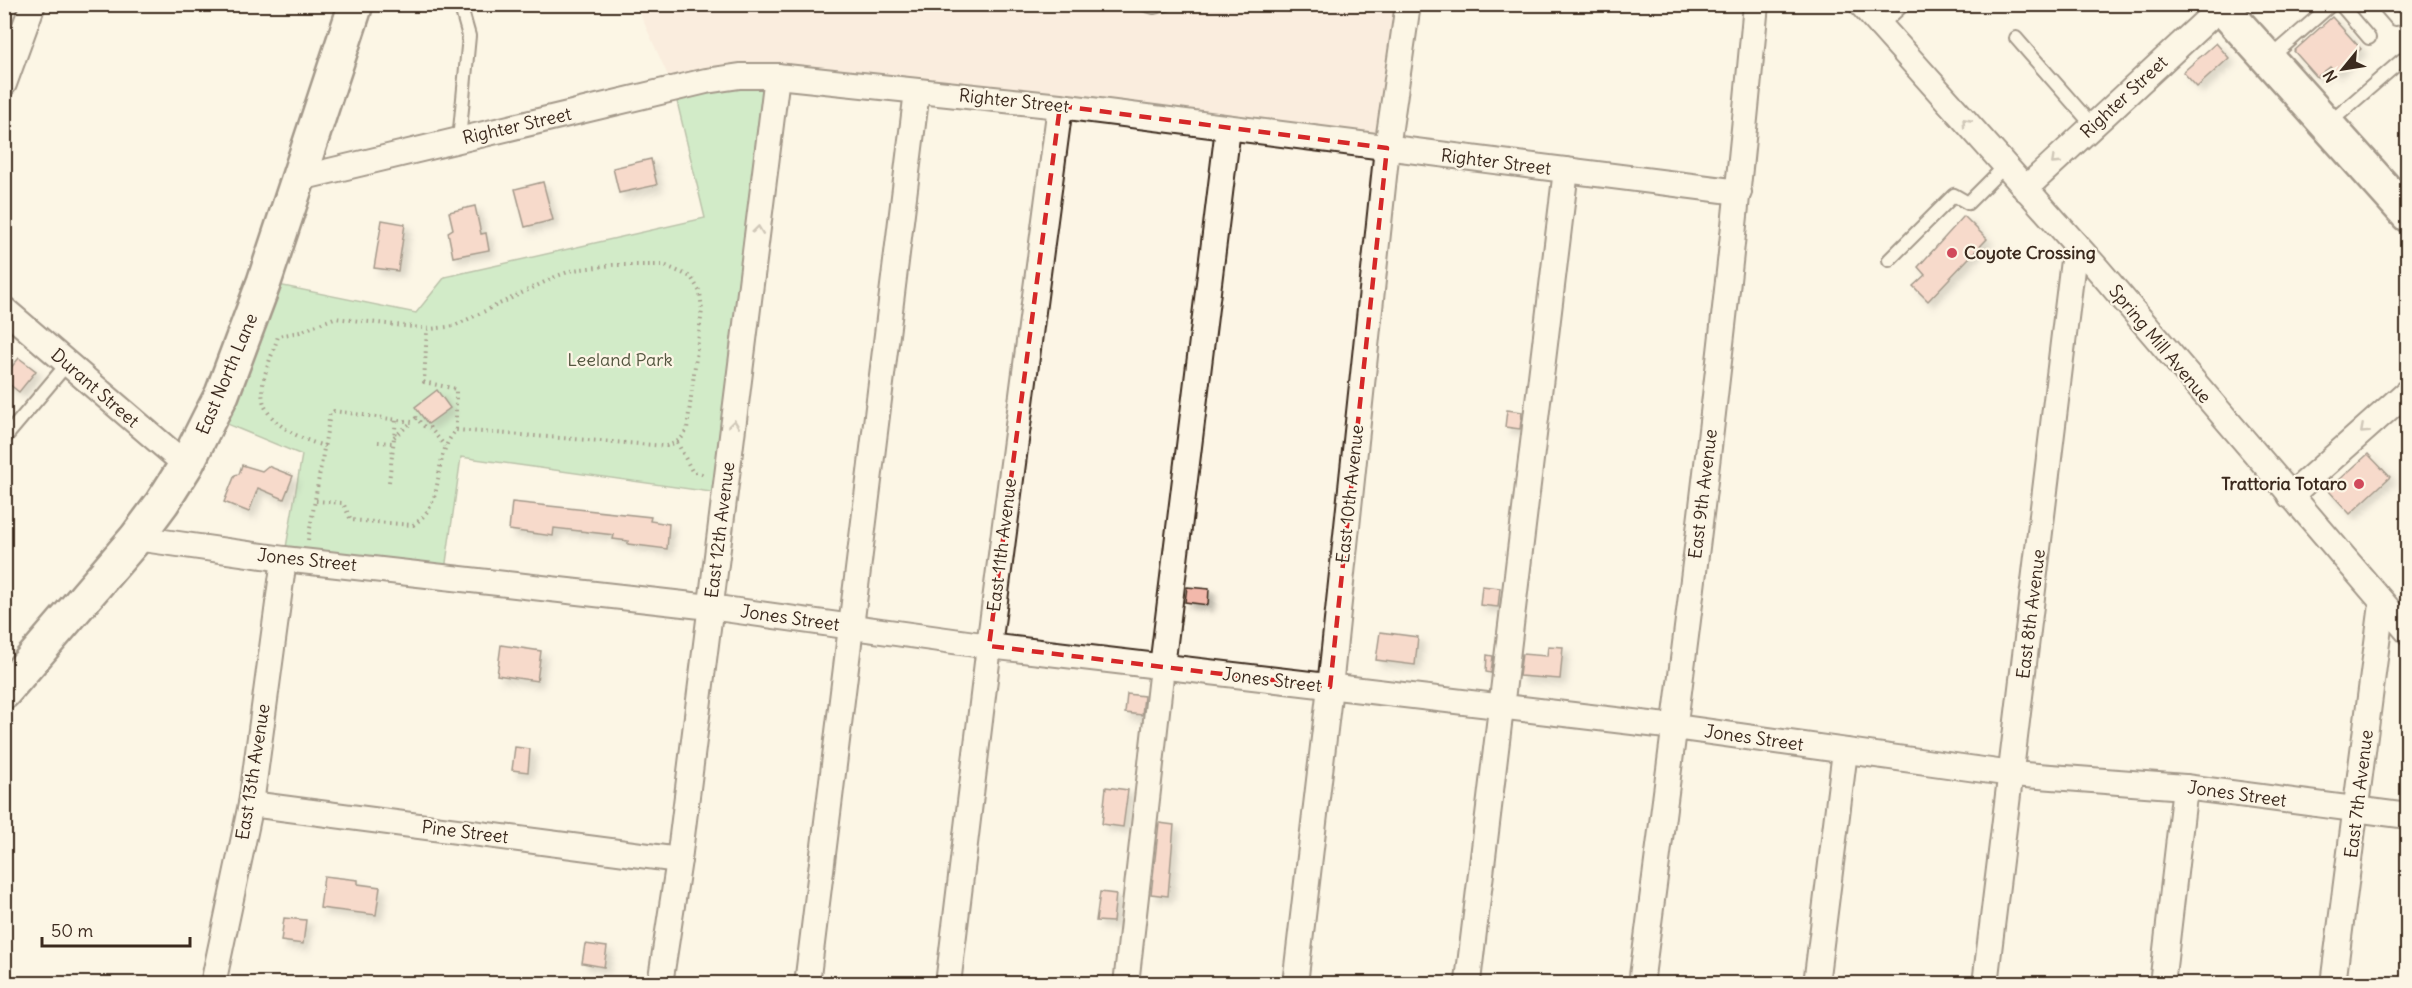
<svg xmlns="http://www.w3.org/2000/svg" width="2412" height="988" font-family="Delius,sans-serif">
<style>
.built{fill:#f9e3d4}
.green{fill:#a0dea5;stroke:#6e8462;stroke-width:1.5}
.building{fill:#f2b8ab;stroke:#3b2a1e;stroke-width:1.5;filter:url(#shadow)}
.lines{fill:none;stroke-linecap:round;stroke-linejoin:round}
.lane-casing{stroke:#3b2a1e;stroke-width:16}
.street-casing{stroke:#3b2a1e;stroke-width:28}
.secondary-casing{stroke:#3b2a1e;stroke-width:38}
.path{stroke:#3b2a1e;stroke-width:4;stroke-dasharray:1.5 4.5;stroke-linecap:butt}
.lane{stroke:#fcf5e5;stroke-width:12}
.street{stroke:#fcf5e5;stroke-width:24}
.secondary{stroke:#fcf5e5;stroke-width:33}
.oneway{stroke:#9c9082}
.marked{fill:none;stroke:#d62828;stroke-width:4.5;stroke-dasharray:12 8;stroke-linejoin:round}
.poi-dot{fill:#d1495b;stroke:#fcf5e5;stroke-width:2}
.labels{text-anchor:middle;stroke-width:4.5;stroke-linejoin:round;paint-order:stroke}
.street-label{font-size:18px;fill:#3b2a1e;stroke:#fcf5e5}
.poi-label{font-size:18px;font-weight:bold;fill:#3b2a1e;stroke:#fcf5e5;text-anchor:start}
.park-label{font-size:18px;fill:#545740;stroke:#fcf5e5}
</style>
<defs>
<filter id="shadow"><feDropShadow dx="5.5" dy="5.5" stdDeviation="3" flood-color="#0004"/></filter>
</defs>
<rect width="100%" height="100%" fill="#fcf5e5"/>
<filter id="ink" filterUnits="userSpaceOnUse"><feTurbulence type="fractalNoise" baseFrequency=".0167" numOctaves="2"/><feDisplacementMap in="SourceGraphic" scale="12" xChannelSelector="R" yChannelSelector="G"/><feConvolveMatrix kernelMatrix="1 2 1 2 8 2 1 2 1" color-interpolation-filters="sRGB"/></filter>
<g filter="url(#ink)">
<!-- built -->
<path class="built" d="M636 5H1434L1408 6 1387 148 777 76 674 89Z"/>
<!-- green -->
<path class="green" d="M777 76 725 494 461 457 444 577 284 559 302 455 210 417 264 282 416 313 445 277 705 218 674 89Z"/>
<!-- building -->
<g class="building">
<path d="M2332 17 2361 49 2335 72 2330 67 2317 77 2294 51Z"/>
<path d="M2216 43 2229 58 2197 87 2183 72Z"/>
<path d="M651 159 657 185 619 193 613 168Z"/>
<path d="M543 182 553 220 525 227 515 189Z"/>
<path d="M475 206 481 234 486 233 489 250 453 257 448 232 453 229 449 212Z"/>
<path d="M1964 216 1987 239 1928 301 1913 286 1925 275 1918 267Z"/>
<path d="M382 220 405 224 398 271 374 268Z"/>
<path d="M19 358 36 371 19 392 4 380V376Z"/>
<path d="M437 390 450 408 428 424 415 407Z"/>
<path d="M1507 410 1522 412 1520 429 1505 427Z"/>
<path d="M2368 454 2390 477 2350 514 2328 490Z"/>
<path d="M242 465 262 471 268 466 293 476 284 499 258 488 249 512 224 502 235 475 239 474Z"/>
<path d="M512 502 651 517 650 521 669 524 667 549 628 544V541L613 539 614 535 554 528 553 536 509 530Z"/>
<path d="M1482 586 1500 588 1498 607 1480 605Z"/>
<path d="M1187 587 1209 589 1208 605 1185 602Z"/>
<path d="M1380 632 1418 637 1415 665 1376 660Z"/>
<path d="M501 645 541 651 537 681 497 675Z"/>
<path d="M1548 646 1563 647 1560 679 1519 676 1522 654 1547 656Z"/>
<path d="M1487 655 1493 656 1491 673 1486 672Z"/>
<path d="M1127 694 1144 696 1142 715 1125 713Z"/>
<path d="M515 747 530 749 528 772 512 770Z"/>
<path d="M1106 787 1128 790 1123 827 1102 824Z"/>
<path d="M1159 823 1174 825 1168 896 1151 894Z"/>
<path d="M324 876 358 880V884L380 887 376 915 320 908Z"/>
<path d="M1100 892 1116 894 1113 922 1096 921Z"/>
<path d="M284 918 306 920 303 944 281 941Z"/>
<path d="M585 944 607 947 604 967 582 963Z"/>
</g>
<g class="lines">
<defs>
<g id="lane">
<path d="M1143 4 1154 7 1167 4"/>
<path d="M2340 4 2369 38"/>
<path d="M2383 4 2396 19"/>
<path d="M1880 26 1904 4"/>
<path d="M2016 38 2093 126"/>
<path d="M2269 59 2332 4"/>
<path d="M2328 124 2402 60"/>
<path d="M459 140 469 36 460 4"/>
<path d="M1889 260 1954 195 1968 203 2005 166"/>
<path d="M4 439 67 364"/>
</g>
<g id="street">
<path d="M1861 4 2096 267 2408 632"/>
<path d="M4 84 33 4"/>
<path d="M296 179 706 81 740 76H777L1060 106 1739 192"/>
<path d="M2025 189 2224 4"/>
<path d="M4 309 186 465"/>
<path d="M2290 496 2408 391"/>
<path d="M136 538 284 559 710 607 989 646 1675 727 2012 774 2185 787 2408 816"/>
<path d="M251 804 679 860"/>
<path d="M1468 981 1566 170"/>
<path d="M213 984 251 804 284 559"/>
<path d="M660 984 679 860 777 76"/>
<path d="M807 984 917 91"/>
<path d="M948 984 989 646 1060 106"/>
<path d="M1126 984 1162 667 1228 128"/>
<path d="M1295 984 1330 687 1387 148 1408 4"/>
<path d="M1641 984C1684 658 1726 332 1756 4"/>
<path d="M1816 984 1845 751"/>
<path d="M1985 984 2075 244"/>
<path d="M2162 984 2185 787"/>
<path d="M2333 984 2382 604"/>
</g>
<g id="secondary">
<path d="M2219 4 2408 215"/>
<path d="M4 692 136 538 162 503 186 465 210 417 222 394 264 282 356 4"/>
</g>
</defs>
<!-- lane casing -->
<use href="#lane" class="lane-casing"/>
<!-- street casing -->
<use href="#street" class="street-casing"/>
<!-- secondary casing -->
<use href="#secondary" class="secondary-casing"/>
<!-- path -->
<g class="path">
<path d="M394 437 411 423"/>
<path d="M378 442 393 443"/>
<path d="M677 442 692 471 705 475"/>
<path d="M325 446C304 441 267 424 263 400 259 380 273 355 278 336L300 332 334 318 431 329 454 326 557 276 573 270 613 265H664L691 277 700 292 702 310 687 429C682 440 678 442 666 446L456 430"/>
<path d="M389 482 396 420"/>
<path d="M316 501 343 503 351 520 413 525C449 501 429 462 456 430V389L424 382 427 329"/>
<path d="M308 540 330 414 334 411 412 422 416 418 424 426 430 428 445 446"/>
</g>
<!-- lane -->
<use href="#lane" class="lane"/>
<!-- street -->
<use href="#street" class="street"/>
<!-- secondary -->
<use href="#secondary" class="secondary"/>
</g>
<!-- one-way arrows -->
<defs><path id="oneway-chevron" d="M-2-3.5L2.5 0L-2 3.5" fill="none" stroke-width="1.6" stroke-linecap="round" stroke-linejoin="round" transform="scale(1.5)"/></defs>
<g class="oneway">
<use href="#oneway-chevron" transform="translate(1966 122) rotate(-132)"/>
<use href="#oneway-chevron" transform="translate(2055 161) rotate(137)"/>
<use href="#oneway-chevron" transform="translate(758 230) rotate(-83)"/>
<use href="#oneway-chevron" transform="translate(734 424) rotate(-83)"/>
<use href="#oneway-chevron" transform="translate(2364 430) rotate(138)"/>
</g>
</g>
<!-- marked area -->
<path d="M0 0H2412V988H0ZM1060 106 1387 148 1330 687 989 646Z" fill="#fcf5e5" fill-opacity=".55" fill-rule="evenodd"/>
<path class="marked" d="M1060 106 1387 148 1330 687 989 646Z"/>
<!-- markers -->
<g class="poi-dot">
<circle cx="1952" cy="253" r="6"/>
<circle cx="2359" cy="484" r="6"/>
</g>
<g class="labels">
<!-- street labels -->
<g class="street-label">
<text transform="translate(2124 97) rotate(-43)" y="6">Righter Street</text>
<text transform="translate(1014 101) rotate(6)" y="6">Righter Street</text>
<text transform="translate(517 126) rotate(-13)" y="6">Righter Street</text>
<text transform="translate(1496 162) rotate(7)" y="6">Righter Street</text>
<text transform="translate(2160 344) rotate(50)" y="6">Spring Mill Avenue</text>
<text transform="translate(227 374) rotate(-67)" y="6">East North Lane</text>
<text transform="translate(95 388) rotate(41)" y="6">Durant Street</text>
<text transform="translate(1350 494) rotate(-84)" y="6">East 10th Avenue</text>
<text transform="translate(1703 494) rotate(-83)" y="6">East 9th Avenue</text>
<text transform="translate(720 530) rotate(-83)" y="6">East 12th Avenue</text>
<text transform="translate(1002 545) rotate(-83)" y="6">East 11th Avenue</text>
<text transform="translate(307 560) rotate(6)" y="6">Jones Street</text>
<text transform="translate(2031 614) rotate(-83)" y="6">East 8th Avenue</text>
<text transform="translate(790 618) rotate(8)" y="6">Jones Street</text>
<text transform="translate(1272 680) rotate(7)" y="6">Jones Street</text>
<text transform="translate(1754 738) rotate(8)" y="6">Jones Street</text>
<text transform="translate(253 772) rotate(-81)" y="6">East 13th Avenue</text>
<text transform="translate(2237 794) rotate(8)" y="6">Jones Street</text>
<text transform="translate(2359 794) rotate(-83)" y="6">East 7th Avenue</text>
<text transform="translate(465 832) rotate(7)" y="6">Pine Street</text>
</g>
<!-- poi labels -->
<g class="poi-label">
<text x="1964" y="259">Coyote Crossing</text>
<text x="2347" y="490" text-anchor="end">Trattoria Totaro</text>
</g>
<!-- park labels -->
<g class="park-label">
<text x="620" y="366">Leeland Park</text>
</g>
</g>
<!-- margin -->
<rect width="2412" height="988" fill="none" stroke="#fcf5e5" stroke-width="24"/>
<rect x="12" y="12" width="2388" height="964" fill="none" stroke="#3b2a1e" stroke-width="2" filter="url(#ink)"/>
<!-- north arrow -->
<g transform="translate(2343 69) rotate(240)" stroke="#fcf5e5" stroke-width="4.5" paint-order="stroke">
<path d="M0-4.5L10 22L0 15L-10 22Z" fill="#3b2a1e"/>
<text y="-9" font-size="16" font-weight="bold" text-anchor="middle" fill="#3b2a1e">N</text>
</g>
<!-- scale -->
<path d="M42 937v9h148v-9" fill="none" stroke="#3b2a1e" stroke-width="3"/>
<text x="51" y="937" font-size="18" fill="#3b2a1e" stroke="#fcf5e5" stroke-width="4.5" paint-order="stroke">50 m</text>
</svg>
